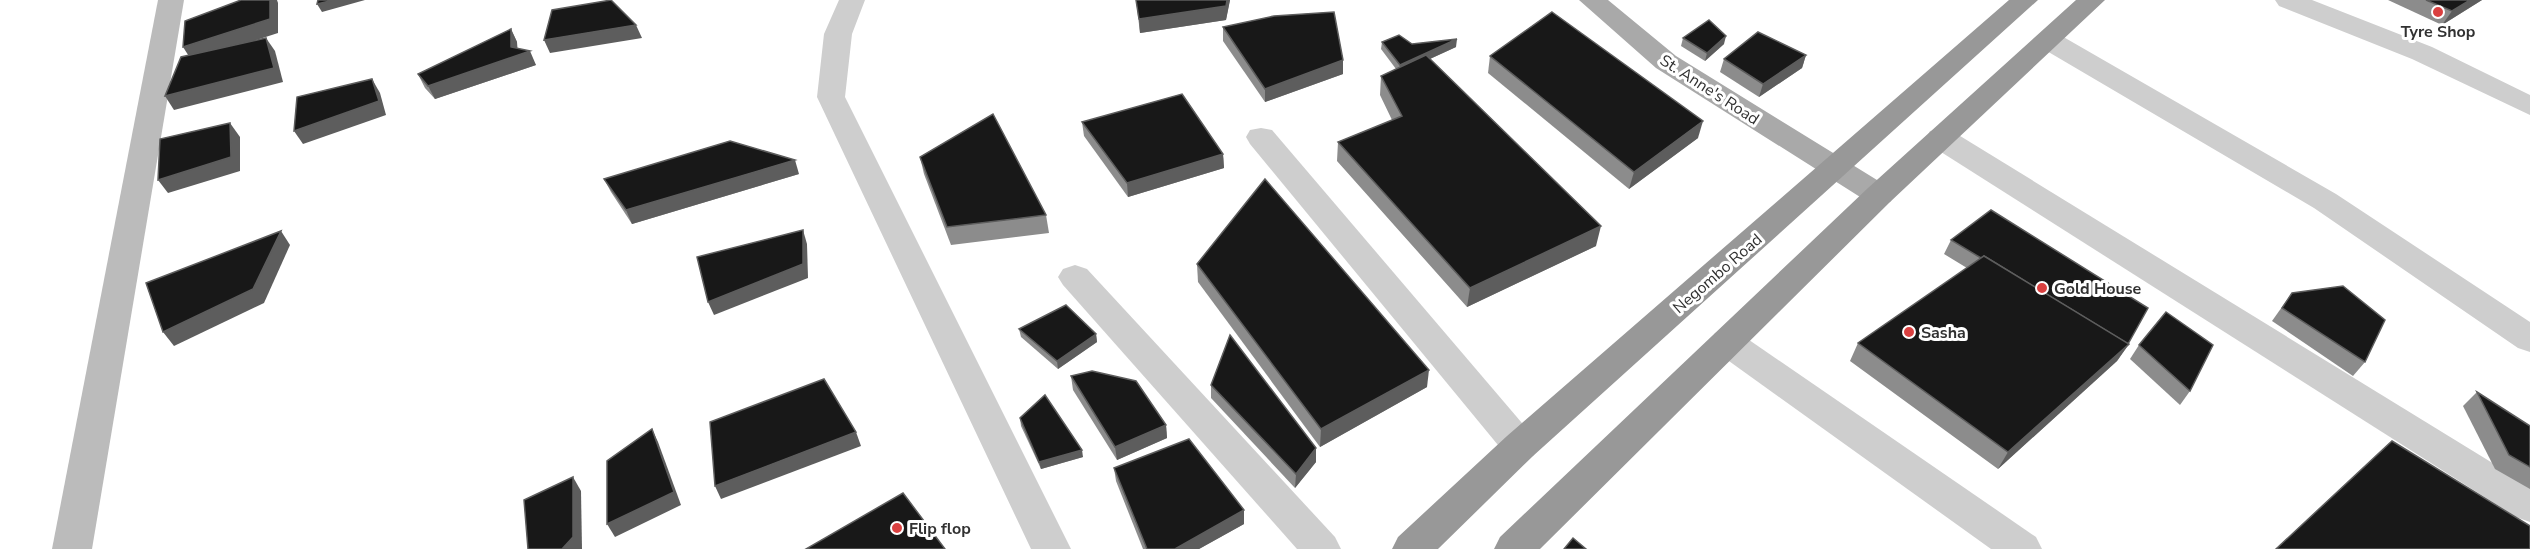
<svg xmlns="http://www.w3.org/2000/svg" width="2530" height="549" font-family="'Nunito Sans',sans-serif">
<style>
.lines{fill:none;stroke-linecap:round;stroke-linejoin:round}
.street{fill:#cecece;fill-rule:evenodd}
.secondary{fill:#bbb;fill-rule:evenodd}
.primary{fill:#a9a9a9;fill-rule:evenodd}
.highway{fill:#989898;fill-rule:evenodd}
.wall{fill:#8c8c8c}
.shaded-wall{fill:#5d5d5d}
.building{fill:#181818;stroke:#5d5d5d;stroke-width:1.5}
.poi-dot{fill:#da4040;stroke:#fff;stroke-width:2}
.labels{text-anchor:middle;stroke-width:6;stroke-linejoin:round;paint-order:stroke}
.poi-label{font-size:16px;font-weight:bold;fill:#313131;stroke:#fff;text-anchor:start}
.street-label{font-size:16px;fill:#313131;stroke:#fff}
</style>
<rect width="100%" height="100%" fill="#fff"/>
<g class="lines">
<!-- street -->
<g class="street">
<path d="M839 0H865L852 34 845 97 1071 549H1031L817 97 824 34Z"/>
<path d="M2275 0H2312L2432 47 2530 95V115L2412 59 2279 6Z"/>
<path d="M2050 33 2060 35 2336 194 2530 322V352L2518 348 2314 208 2040 47 2036 41 2040 35Z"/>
<path d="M1261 128 1272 130 1533 436 1539 446 1533 456 1520 461 1507 456 1250 144 1246 137 1250 130Z"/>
<path d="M1941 129 1952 131 2530 486V522L2516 517 1930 145 1926 138 1930 131Z"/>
<path d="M1075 265 1087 269 1335 537 1341 549H1297L1063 285 1058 277 1063 269Z"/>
<path d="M1727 329 1739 333 2036 537 2042 549H1991L1715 351 1710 342 1715 333Z"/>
</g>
<!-- secondary -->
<path class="secondary" d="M158 0H184L92 549H52Z"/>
<!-- primary -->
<path class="primary" d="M1579 0H1608L1676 56 1890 188 1895 195 1890 202 1879 205 1868 202 1656 68Z"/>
<!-- highway -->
<g class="highway">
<path d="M2009 0H2038L1533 456 1438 549H1392L1398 537 1507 436Z"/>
<path d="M2076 0H2105L1890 202 1540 549H1494L1500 537 1868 188Z"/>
</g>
</g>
<!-- wall -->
<g class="wall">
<path d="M1136 0H1230L1226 20 1140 33Z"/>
<path d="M2388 0H2482L2442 25Z"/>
<path d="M1223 27 1343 60V74L1265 102 1223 41Z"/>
<path d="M511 29 517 42V48L536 65 435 99 425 88 418 74Z"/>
<path d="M1683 38 1724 44 1705 61 1681 46Z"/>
<path d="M1382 42 1456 47 1430 59 1596 246 1467 307 1337 161 1338 142 1392 120 1380 95 1381 76 1396 69 1381 49Z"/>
<path d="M1806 55 1802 68 1759 97 1720 72 1724 59Z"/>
<path d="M1490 56 1698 138 1629 189 1488 73Z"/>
<path d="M1082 122 1223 154 1224 168 1128 197 1084 136Z"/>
<path d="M920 157 1046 215 1049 233 951 245 924 174Z"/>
<path d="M799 174 632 224 611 192 604 179Z"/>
<path d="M1951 240 2129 344 2117 361 1998 469 1850 361 1858 343 1967 268 1944 254Z"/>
<path d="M1197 264 1427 387 1320 447 1198 282Z"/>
<path d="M2292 293 2365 362 2353 376 2272 321Z"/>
<path d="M1019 329 1096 334 1097 342 1058 369 1021 337Z"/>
<path d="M2139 345 2190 391 2180 405 2130 359Z"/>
<path d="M1071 376 1166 425 1167 438 1117 460 1073 390Z"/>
<path d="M1211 385 1316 462 1295 488 1211 398Z"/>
<path d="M2477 392 2530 426V489L2495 469 2463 406Z"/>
<path d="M1020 418 1083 457 1041 469 1021 426Z"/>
<path d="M1114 468 1244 510V524L1199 549H1143L1116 481Z"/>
</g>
<!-- shaded-wall -->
<g class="shaded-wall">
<path d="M270 0H277L278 3V33L192 61 183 47Z"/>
<path d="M334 0H365L322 12 317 4Z"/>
<path d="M1227 0H1230L1226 20 1140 33 1139 19Z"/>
<path d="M2470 0H2482L2442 25 2452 11Z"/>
<path d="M636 25 642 38 550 53 544 40Z"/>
<path d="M511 29 517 42 518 55 530 51 536 65 435 99 428 86 511 47Z"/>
<path d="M1726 36 1724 44 1705 61 1707 53Z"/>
<path d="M266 38 275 51 283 82 174 110 165 96Z"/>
<path d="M1457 39 1456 47 1399 73 1400 65Z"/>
<path d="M1806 55 1802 68 1759 97 1763 84Z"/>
<path d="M1343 60V74L1265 102V89Z"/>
<path d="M372 79 380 93 386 115 303 144 294 131Z"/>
<path d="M1703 121 1698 138 1629 189 1634 172Z"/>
<path d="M230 123 240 137V171L168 193 158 180Z"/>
<path d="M1223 154 1224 168 1128 197 1127 183Z"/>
<path d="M795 160 799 174 632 224 626 210Z"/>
<path d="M1601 226 1596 246 1467 307 1470 288Z"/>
<path d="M803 230 807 244 808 278 714 315 708 302Z"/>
<path d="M281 231 290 245 264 303 174 346 163 332Z"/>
<path d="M1096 334 1097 342 1058 369 1057 361Z"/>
<path d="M2129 344 2117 361 1998 469 2008 452Z"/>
<path d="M1429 370 1427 387 1320 447 1321 429Z"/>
<path d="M1166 425 1167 438 1117 460 1115 447Z"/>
<path d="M652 429 658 442 681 505 615 537 607 524Z"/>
<path d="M856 432 861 446 721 499 715 486Z"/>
<path d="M1316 448V462L1295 488 1296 474Z"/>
<path d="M1082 450 1083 457 1041 469 1039 462Z"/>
<path d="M573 477 581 491 582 549H562Z"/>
<path d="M1244 510V524L1199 549H1175Z"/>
</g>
<!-- building -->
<g class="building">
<path d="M241 0H270V19L183 47 185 21Z"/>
<path d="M318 0H334L317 4Z"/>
<path d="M611 0 636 25 544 40 552 10Z"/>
<path d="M1136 0H1227L1226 6 1139 19Z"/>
<path d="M2426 0H2470L2452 11Z"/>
<path d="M1334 12 1343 60 1265 89 1223 27 1274 16Z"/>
<path d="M1552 12 1703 121 1634 172 1490 56Z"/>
<path d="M1709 20 1726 36 1707 53 1683 38Z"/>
<path d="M511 29V47L530 51 428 86 418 74Z"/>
<path d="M1758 32 1806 55 1763 84 1724 59Z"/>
<path d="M1399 35 1412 44 1457 39 1400 65 1382 42Z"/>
<path d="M266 38 274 68 165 96 181 57Z"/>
<path d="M1426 55 1601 226 1470 288 1338 142 1402 116 1381 76Z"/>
<path d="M372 79 379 101 294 131 297 97Z"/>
<path d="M1182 94 1223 154 1127 183 1082 122Z"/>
<path d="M993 114 1046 215 947 227 920 157Z"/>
<path d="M230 123 231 157 158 180 160 139Z"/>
<path d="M730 141 795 160 626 210 604 179Z"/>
<path d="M1265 179 1429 370 1321 429 1197 264Z"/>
<path d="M1991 210 2148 308 2128 344 1984 256 1981 258 1951 240Z"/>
<path d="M803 230V264L708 302 697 257Z"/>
<path d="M281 231 253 289 163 332 146 283Z"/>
<path d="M1984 256 2129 344 2008 452 1858 343Z"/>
<path d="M2343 286 2385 320 2365 362 2282 308 2292 293Z"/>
<path d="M1066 305 1096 334 1057 361 1019 329Z"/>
<path d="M2166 312 2213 345 2190 391 2139 345Z"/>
<path d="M1230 335 1316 448 1296 474 1211 385Z"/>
<path d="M1092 371 1136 381 1166 425 1115 447 1071 376Z"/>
<path d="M824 379 856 432 715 486 710 422Z"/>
<path d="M2477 392 2530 426V467L2509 455Z"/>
<path d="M1045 395 1082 450 1039 462 1020 418Z"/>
<path d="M652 429 674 492 607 524V461Z"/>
<path d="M1189 439 1244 510 1175 549H1147L1114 468Z"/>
<path d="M2392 441 2530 526V549H2276Z"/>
<path d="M573 477V537L562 549H528L524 500Z"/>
<path d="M903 493 945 549H806Z"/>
<path d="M1573 538 1586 549H1564Z"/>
</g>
<!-- markers -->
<g class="poi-dot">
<circle cx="2438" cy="12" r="6"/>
<circle cx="2042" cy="288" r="6"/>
<circle cx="1909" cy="332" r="6"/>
<circle cx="897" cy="528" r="6"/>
</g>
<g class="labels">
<!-- poi labels -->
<g class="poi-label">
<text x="2438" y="37" text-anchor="middle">Tyre Shop</text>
<text x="2054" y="294">Gold House</text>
<text x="1921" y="338">Sasha</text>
<text x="909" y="534">Flip flop</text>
</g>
<!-- street labels -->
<g class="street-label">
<text transform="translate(1710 89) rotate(33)" y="6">St. Anne's Road</text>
<text transform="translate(1717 273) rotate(-41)" y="6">Negombo Road</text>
</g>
</g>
</svg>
